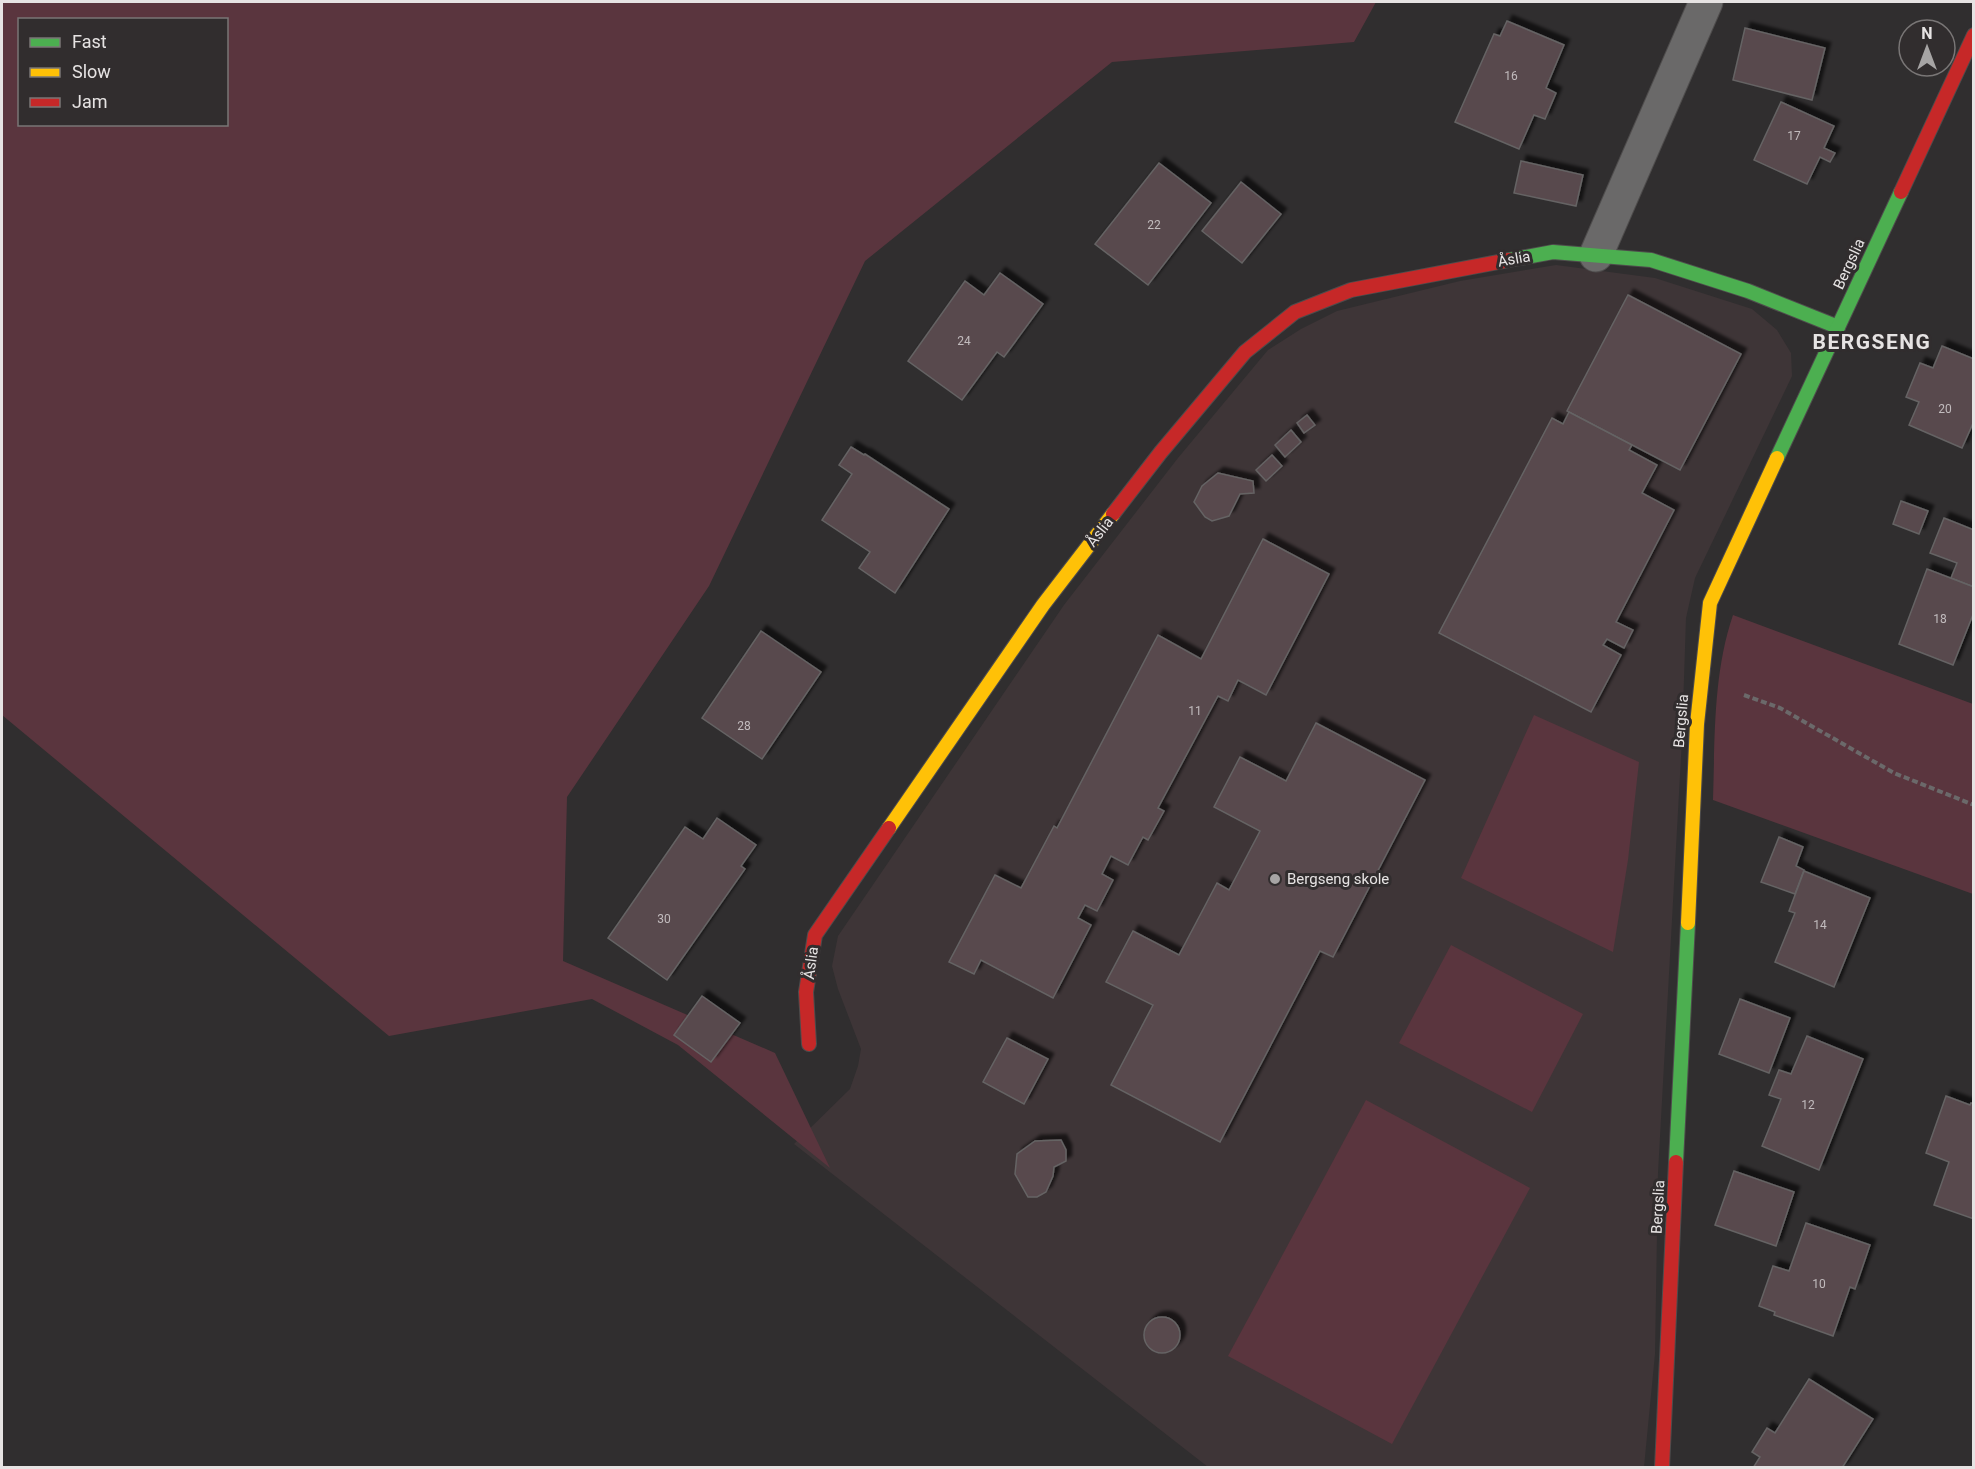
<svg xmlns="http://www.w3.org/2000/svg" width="1975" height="1469" font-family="Roboto,sans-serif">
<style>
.built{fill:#3e3537}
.green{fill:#5a353e;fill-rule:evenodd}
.building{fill:#58494d;stroke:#656364;stroke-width:1.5;filter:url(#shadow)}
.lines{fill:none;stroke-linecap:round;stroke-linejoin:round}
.street-casing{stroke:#4e4c4c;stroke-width:35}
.fast-casing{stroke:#4e4c4c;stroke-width:16}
.slow-casing{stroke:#4e4c4c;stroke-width:16}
.jam-casing{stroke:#4e4c4c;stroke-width:16}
.path{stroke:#6b696a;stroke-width:4;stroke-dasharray:6 3;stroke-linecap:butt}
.street{stroke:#6a6969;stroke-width:33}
.fast{stroke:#4caf50;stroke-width:14}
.slow{stroke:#ffc107;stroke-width:14}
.jam{stroke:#c62828;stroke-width:14}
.poi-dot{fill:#a6a4a4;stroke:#312d2e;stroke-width:2}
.labels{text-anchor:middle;stroke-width:6;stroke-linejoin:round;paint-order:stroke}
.number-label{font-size:12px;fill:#c2bcbe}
.street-label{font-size:15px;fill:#e6e3e3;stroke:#312d2e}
.poi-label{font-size:15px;fill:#e6e3e3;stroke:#312d2e;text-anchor:start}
.district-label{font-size:21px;font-weight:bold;letter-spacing:1.5px;fill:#e6e3e3;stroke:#312d2e}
</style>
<defs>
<filter id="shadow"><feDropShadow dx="5.5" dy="-5.5" stdDeviation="1.5" flood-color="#0009"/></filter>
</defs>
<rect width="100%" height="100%" fill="#302e2f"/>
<!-- built -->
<path class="built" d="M1556 265 1655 278 1752 309 1777 330 1791 353 1792 376 1695 578 1686 618 1682 739 1658 1173 1655 1354 1644 1467H1208L794 1144 850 1089 858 1066 861 1049 838 989 832 966 838 936 1064 605 1178 458 1268 350 1301 329 1337 311 1460 281Z"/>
<!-- green -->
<g class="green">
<path d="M2 2H1376L1354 42 1112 62 865 261 709 586 567 797 563 961 775 1053 830 1168 678 1045 592 999 389 1036 2 715ZM20 20H226V124H20Z"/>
<path d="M1733 615 1973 704V894L1713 800C1715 738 1713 674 1733 615Z"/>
<path d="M1534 715 1639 762 1628 860 1613 952 1461 878Z"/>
<path d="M1451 945 1583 1014 1532 1112 1399 1043Z"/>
<path d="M1366 1100 1530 1188 1392 1444 1228 1356Z"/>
</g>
<!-- building -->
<g class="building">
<path d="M1507 21 1564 45 1546 88 1556 93 1545 119 1534 115 1519 149 1455 122 1494 34 1500 36Z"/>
<path d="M1745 28 1825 48 1812 100 1733 80Z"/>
<path d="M1781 102 1834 126 1824 148 1835 153 1830 162 1820 157 1807 184 1754 160Z"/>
<path d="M1521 161 1583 175 1576 206 1514 193Z"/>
<path d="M1159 163 1211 203 1148 285 1095 244Z"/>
<path d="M1241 182 1281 214 1242 263 1202 231Z"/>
<path d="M1000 273 1043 304 1004 357 997 352 962 400 908 361 965 281 984 295Z"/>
<path d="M1628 295 1741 354 1680 470 1567 411Z"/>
<path d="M1942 346 1974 359V421L1962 448 1909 425 1919 402 1906 397 1920 363 1933 368Z"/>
<path d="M1569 412 1632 445 1629 450 1657 465 1642 493 1674 510 1616 622 1633 630 1624 648 1607 639 1603 645 1621 655 1591 712 1439 633 1552 418 1563 424Z"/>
<path d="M1307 415 1315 425 1304 433 1297 423Z"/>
<path d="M1291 430 1301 442 1285 457 1275 445Z"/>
<path d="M851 447 864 455 865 454 949 509 895 593 859 568 870 552 822 520 852 474 839 465Z"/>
<path d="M1272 455 1282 466 1266 481 1256 470Z"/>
<path d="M1218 473 1253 481 1254 493 1240 494 1229 516 1212 521 1205 517 1194 502 1202 486Z"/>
<path d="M1901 501 1928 511 1919 534 1893 524Z"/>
<path d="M1944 518 1974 530V587L1951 578 1957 563 1930 553Z"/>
<path d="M1263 539 1329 574 1266 695 1238 680 1228 701 1218 696 1158 808 1164 811 1148 840 1143 837 1128 865 1111 856 1102 874 1113 880 1097 911 1085 905 1078 918 1091 925 1053 998 981 960 974 974 949 962 995 875 1021 888 1054 826 1057 828 1158 635 1201 659Z"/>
<path d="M1927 569 1974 587V612L1953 665 1899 644Z"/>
<path d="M761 631 821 672 762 759 702 718Z"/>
<path d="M1316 723 1425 780 1333 957 1320 951 1220 1142 1111 1085 1153 1005 1106 982 1133 931 1179 955 1217 883 1229 890 1260 831 1214 807 1240 757 1286 781Z"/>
<path d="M717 818 756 845 741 866 745 869 667 980 608 938 685 827 703 839Z"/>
<path d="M1779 837 1803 847 1796 866 1804 870 1795 894 1761 882Z"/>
<path d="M1804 871 1870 898 1834 987 1775 962 1795 913 1789 911Z"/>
<path d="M702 996 740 1023 711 1062 674 1035Z"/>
<path d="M1740 999 1790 1018 1769 1073 1719 1054Z"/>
<path d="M1807 1036 1863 1059 1819 1170 1762 1146 1781 1099 1769 1095 1779 1070 1791 1074Z"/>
<path d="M1007 1038 1048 1059 1024 1104 983 1082Z"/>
<path d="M1946 1096 1970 1105 1971 1103 1974 1104V1219L1934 1205 1949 1162 1926 1153Z"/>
<path d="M1061 1140 1066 1150V1161L1054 1167 1053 1176 1046 1192 1037 1197H1028L1015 1174 1017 1154 1035 1141Z"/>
<path d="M1734 1171 1794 1192 1776 1246 1715 1225Z"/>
<path d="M1806 1223 1870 1245 1855 1289 1850 1287 1833 1336 1774 1315 1775 1312 1759 1306 1773 1266 1789 1271Z"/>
<circle cx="1162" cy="1335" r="18"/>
<path d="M1809 1379 1873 1419 1842 1468H1753L1760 1457 1752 1452 1767 1428 1775 1433Z"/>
</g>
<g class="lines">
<defs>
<path id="street" d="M1596 255 1706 2"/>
<g id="fast">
<path d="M1509 260 1553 252 1651 260 1748 291 1838 327"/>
<path d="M1777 458 1901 192"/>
<path d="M1676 1162 1688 923"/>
</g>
<g id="slow">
<path d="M889 828 1043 605 1113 514"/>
<path d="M1688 923 1697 724 1710 603 1777 458"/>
</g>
<g id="jam">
<path d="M1901 192 1974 35"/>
<path d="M1113 514 1161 452 1245 352 1295 312 1351 290 1509 260"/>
<path d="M809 1044 806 992 815 935 889 828"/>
<path d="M1662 1468 1676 1162"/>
</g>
</defs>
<!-- street casing -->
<use href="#street" class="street-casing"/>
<!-- fast casing -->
<use href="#fast" class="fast-casing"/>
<!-- slow casing -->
<use href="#slow" class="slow-casing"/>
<!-- jam casing -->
<use href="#jam" class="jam-casing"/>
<!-- path -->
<path class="path" d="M1744 695 1780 708 1894 773 1974 805"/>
<!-- street -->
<use href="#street" class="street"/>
<!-- fast -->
<use href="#fast" class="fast"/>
<!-- slow -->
<use href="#slow" class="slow"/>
<!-- jam -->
<use href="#jam" class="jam"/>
</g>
<!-- markers -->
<circle class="poi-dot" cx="1275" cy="879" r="6"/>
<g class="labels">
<!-- number labels -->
<g class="number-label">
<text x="1511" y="80">16</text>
<text x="1794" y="140">17</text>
<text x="1154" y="229">22</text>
<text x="964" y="345">24</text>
<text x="1945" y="413">20</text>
<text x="1940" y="623">18</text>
<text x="1195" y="715">11</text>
<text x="744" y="730">28</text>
<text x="664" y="923">30</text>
<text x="1820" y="929">14</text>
<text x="1808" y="1109">12</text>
<text x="1819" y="1288">10</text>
</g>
<!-- street labels -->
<g class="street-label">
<text transform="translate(1514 259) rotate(-10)" y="5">Åslia</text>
<text transform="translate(1849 264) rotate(-65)" y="5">Bergslia</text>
<text transform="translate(1100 532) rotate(-52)" y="5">Åslia</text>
<text transform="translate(1681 721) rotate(-85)" y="5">Bergslia</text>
<text transform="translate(811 963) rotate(-82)" y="5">Åslia</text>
<text transform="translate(1658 1207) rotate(-87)" y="5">Bergslia</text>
</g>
<!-- poi labels -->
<g class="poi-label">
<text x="1287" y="884">Bergseng skole</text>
</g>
<!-- district labels -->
<g class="district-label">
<text x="1872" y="349">BERGSENG</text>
</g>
</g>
<!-- border -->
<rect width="1975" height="1469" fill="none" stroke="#e6e3e3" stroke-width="6"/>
<!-- legend -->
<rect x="18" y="18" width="210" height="108" fill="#312d2e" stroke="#797676" stroke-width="1.5"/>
<rect x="30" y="38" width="30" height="9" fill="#4caf50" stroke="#797676" stroke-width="1.5"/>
<text x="72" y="48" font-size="18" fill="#e6e3e3">Fast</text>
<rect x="30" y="68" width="30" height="9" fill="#ffc107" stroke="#797676" stroke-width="1.5"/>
<text x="72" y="78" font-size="18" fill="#e6e3e3">Slow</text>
<rect x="30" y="98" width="30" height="9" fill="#c62828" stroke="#797676" stroke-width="1.5"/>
<text x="72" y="108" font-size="18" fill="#e6e3e3">Jam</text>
<!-- north arrow -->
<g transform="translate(1927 48)"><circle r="28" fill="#312d2e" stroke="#797676" stroke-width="1.5"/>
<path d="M0-4.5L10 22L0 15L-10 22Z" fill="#a6a4a4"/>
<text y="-9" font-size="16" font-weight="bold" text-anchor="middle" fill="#e6e3e3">N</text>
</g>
</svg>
